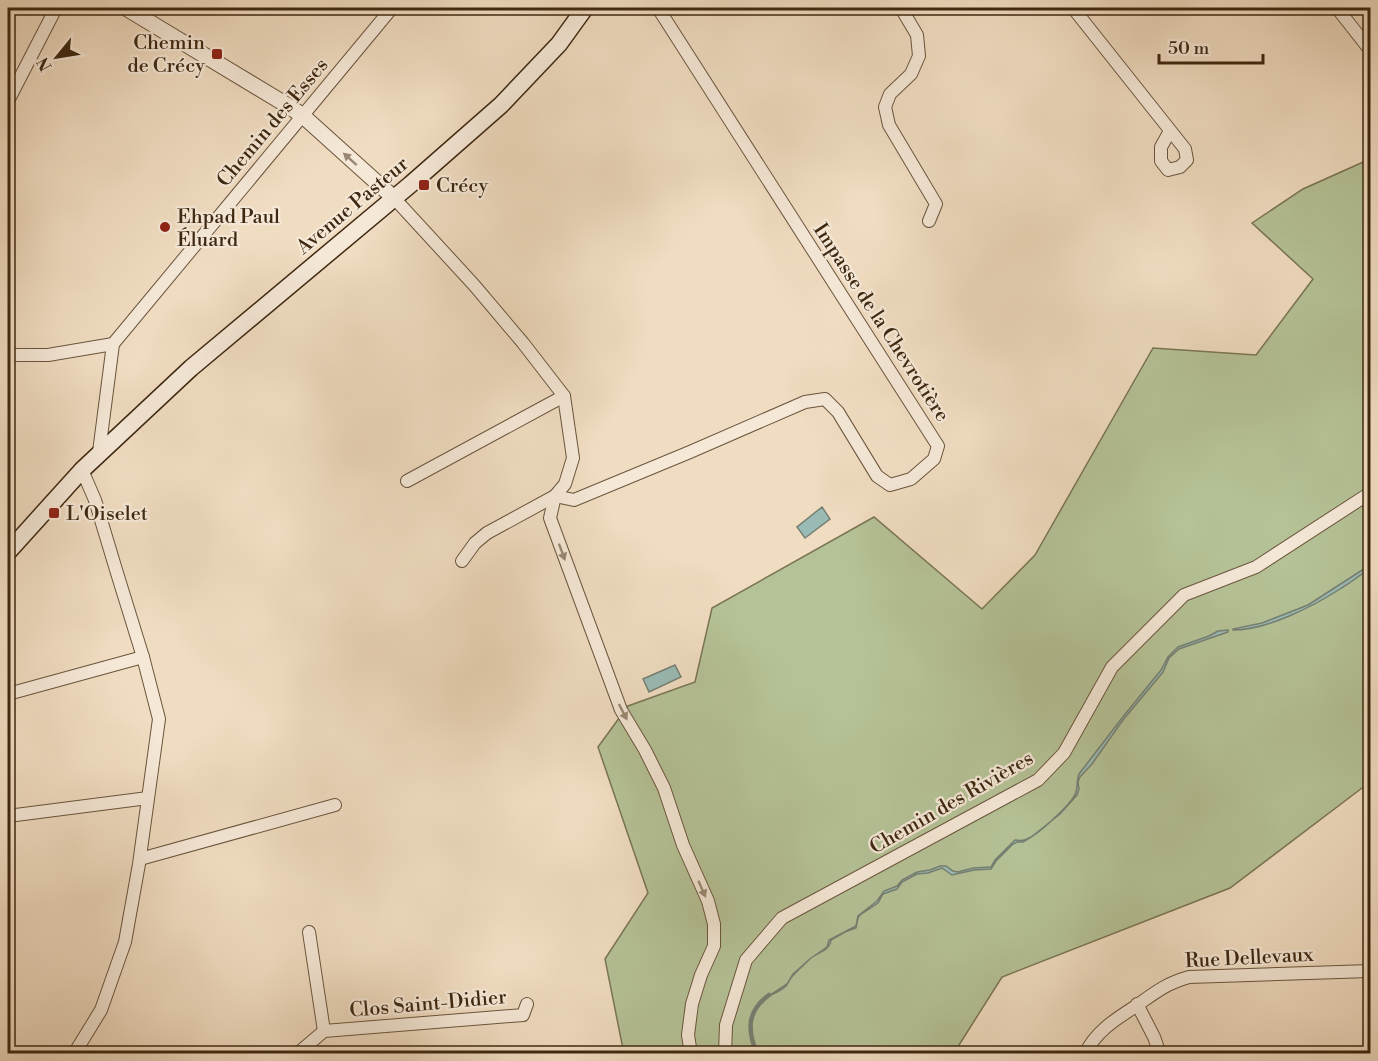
<svg xmlns="http://www.w3.org/2000/svg" width="1378" height="1061" font-family="'Libre Bodoni',serif">
<style>
.green{fill:#b5c297;stroke:#7a7554;stroke-width:1.5}
.water{fill:#9abbb5;stroke:#758073;stroke-width:1.5}
.lines{fill:none;stroke-linecap:round;stroke-linejoin:round}
.stream{stroke:#758073;stroke-width:4.5}
.minor-casing{stroke:#6a553d;stroke-width:14}
.tertiary-casing{stroke:#6a553d;stroke-width:17}
.secondary-casing{stroke:#3e2811;stroke-width:19}
.minor{stroke:#f5e8d7;stroke-width:12}
.tertiary{stroke:#f5e8d7;stroke-width:15}
.secondary{stroke:#f5e8d7;stroke-width:16}
.oneway{fill:#9a8874}
.poi-dot{fill:#8f2418;stroke:#f5e8d7;stroke-width:2}
.labels{text-anchor:middle;stroke-width:4.5;stroke-linejoin:round;paint-order:stroke}
.poi-label{font-size:20px;fill:#3e2811;stroke:#f5e8d7;text-anchor:start}
.street-label{font-size:20px;fill:#3e2811;stroke:#f5e8d7}
</style>
<rect width="100%" height="100%" fill="#f0dcc1"/>
<filter id="stains"><feTurbulence type="fractalNoise" baseFrequency=".00333" numOctaves="4"/><feColorMatrix values="0 0 0 0 .2 0 0 0 0 .09 0 0 0 0 .02 0 0 0 .5 -.17"/></filter>
<radialGradient id="worn" r=".72"><stop offset=".6" stop-color="#630" stop-opacity="0"/><stop offset="1" stop-color="#630" stop-opacity=".3"/></radialGradient>
<!-- green -->
<path class="green" d="M1370 159V782L1230 888 1002 977 954 1053 624 1054 605 959 648 893 598 747 628 706 695 682 712 608 874 517 982 609 1035 555 1153 348 1256 355 1313 279 1252 223 1303 189Z"/>
<!-- water -->
<g class="water">
<path d="M822 507 830 519 805 538 797 527Z"/>
<path d="M1370 565V568C1366 570 1364 573 1359 576 1353 581 1346 585 1340 589 1312 607 1267 630 1233 630V629L1262 623 1308 605Z"/>
<path d="M1228 630V632L1179 649 1169 658 1163 672 1123 720 1092 764 1080 777 1078 782 1079 789 1077 795 1060 814 1030 838 1023 842H1017L1013 844 996 861 991 869 974 870 952 875 942 868 928 873 917 874 902 882 897 889 883 894 878 903 860 915 858 918 856 928 845 932 831 940C830 950 819 952 811 958 805 964 796 971 791 978 789 980 788 984 786 986 779 993 769 994 762 1001 747 1013 749 1038 758 1053H757L753 1046 750 1031 752 1014 761 1001 787 984 793 974 811 958 827 947 829 940 856 926 858 916 877 901 884 891 897 886 902 880 917 872 930 870 940 866H946L953 871 958 872 973 868 991 867 995 860 1015 840C1018 840 1021 841 1024 840 1035 838 1073 803 1076 792 1078 786 1076 781 1079 774L1122 718 1161 670 1168 657 1178 647 1209 636 1218 631Z"/>
<path d="M675 665 681 677 649 692 643 679Z"/>
</g>
<g class="lines">
<!-- stream -->
<path class="stream" d="M757 1054C747 1030 747 1011 769 995"/>
<defs>
<g id="minor">
<path d="M901 8 917 35 919 56 911 74 890 94 885 107 889 125 936 204 929 221"/>
<path d="M1073 8 1185 149 1187 160 1180 167 1168 170 1161 161V147L1170 131"/>
<path d="M1337 8 1370 50"/>
<path d="M8 101 56 8"/>
<path d="M394 198 474 285 523 343 564 396 573 458 565 484 555 496 550 518 621 710 645 750 664 788 683 845 708 901 714 924V946L701 975 692 1004 688 1035 691 1054"/>
<path d="M8 355H48L113 344"/>
<path d="M99 452 113 344 392 8"/>
<path d="M407 481 564 396"/>
<path d="M555 496 574 500 690 452 805 402 825 399 838 412 877 476 890 485 911 479 934 459 938 446 658 8"/>
<path d="M462 561 475 543 487 533 555 496"/>
<path d="M8 694 143 657"/>
<path d="M8 816 148 798"/>
<path d="M140 859 335 805"/>
<path d="M309 932 324 1031"/>
<path d="M1137 1004 1154 1037 1160 1054"/>
<path d="M74 1054 101 1010 125 942 139 864 159 719 143 657 117 573 95 500 82 470"/>
<path d="M297 1054 324 1031 523 1015 527 1004"/>
<path d="M725 1054 726 1025 746 960 782 918 1038 780 1064 753 1112 667 1184 595 1256 567 1370 493"/>
<path d="M1085 1054C1096 1031 1116 1019 1136 1006 1156 992 1165 984 1189 977L1370 971"/>
</g>
<path id="tertiary" d="M126 8 290 107 303 116 394 198"/>
<path id="secondary" d="M8 552 82 470 191 368 411 184 501 105 559 44 585 8"/>
</defs>
<!-- minor casing -->
<use href="#minor" class="minor-casing"/>
<!-- tertiary casing -->
<use href="#tertiary" class="tertiary-casing"/>
<!-- secondary casing -->
<use href="#secondary" class="secondary-casing"/>
<!-- minor -->
<use href="#minor" class="minor"/>
<!-- tertiary -->
<use href="#tertiary" class="tertiary"/>
<!-- secondary -->
<use href="#secondary" class="secondary"/>
</g>
<!-- one-way arrows -->
<defs><path id="oneway-solid" d="M-6-.8H1V-3.2L6.5 0L1 3.2V.8H-6Z" transform="scale(1.5)"/></defs>
<g class="oneway">
<use href="#oneway-solid" transform="translate(350 159) rotate(-138)"/>
<use href="#oneway-solid" transform="translate(562 552) rotate(70)"/>
<use href="#oneway-solid" transform="translate(623 712) rotate(63)"/>
<use href="#oneway-solid" transform="translate(702 889) rotate(66)"/>
</g>
<!-- markers -->
<g class="poi-dot">
<rect x="211" y="48" width="12" height="12" rx="3"/>
<rect x="418" y="179" width="12" height="12" rx="3"/>
<circle cx="165" cy="227" r="6"/>
<rect x="48" y="507" width="12" height="12" rx="3"/>
</g>
<g class="labels">
<!-- poi labels -->
<g class="poi-label">
<text x="205" y="49" text-anchor="end">Chemin<tspan x="205" dy="23">de Crécy</tspan></text>
<text x="436" y="192">Crécy</text>
<text x="177" y="223">Ehpad Paul<tspan x="177" dy="23">Éluard</tspan></text>
<text x="66" y="520">L'Oiselet</text>
</g>
<!-- street labels -->
<g class="street-label">
<text transform="translate(272 122) rotate(-50)" y="7">Chemin des Esses</text>
<text transform="translate(352 205) rotate(-40)" y="7">Avenue Pasteur</text>
<text transform="translate(882 322) rotate(57)" y="7">Impasse de la Chevrotière</text>
<text transform="translate(951 802) rotate(-30)" y="7">Chemin des Rivières</text>
<text transform="translate(1249 957) rotate(-3)" y="7">Rue Dellevaux</text>
<text transform="translate(428 1003) rotate(-5)" y="7">Clos Saint-Didier</text>
</g>
</g>
<!-- margin -->
<rect width="1378" height="1061" fill="none" stroke="#f0dcc1" stroke-width="30"/>
<rect x="9" y="9" width="1360" height="1043" fill="none" stroke="#3e2811" stroke-width="3"/>
<rect x="15" y="15" width="1348" height="1031" fill="none" stroke="#3e2811" stroke-width="1.5"/>
<!-- north arrow -->
<g transform="translate(57 57) rotate(240)" stroke="#f5e8d7" stroke-width="4.5" paint-order="stroke">
<path d="M0-4.5L10 22L0 15L-10 22Z" fill="#3e2811"/>
<text y="-9" font-size="16" font-weight="bold" text-anchor="middle" fill="#3e2811">N</text>
</g>
<!-- scale -->
<path d="M1159 54v9h104v-9" fill="none" stroke="#3e2811" stroke-width="3"/>
<text x="1168" y="54" font-size="18" fill="#3e2811" stroke="#f5e8d7" stroke-width="4.5" paint-order="stroke">50 m</text>
<rect width="100%" height="100%" filter="url(#stains)"/>
<rect width="100%" height="100%" fill="url(#worn)"/>
</svg>
